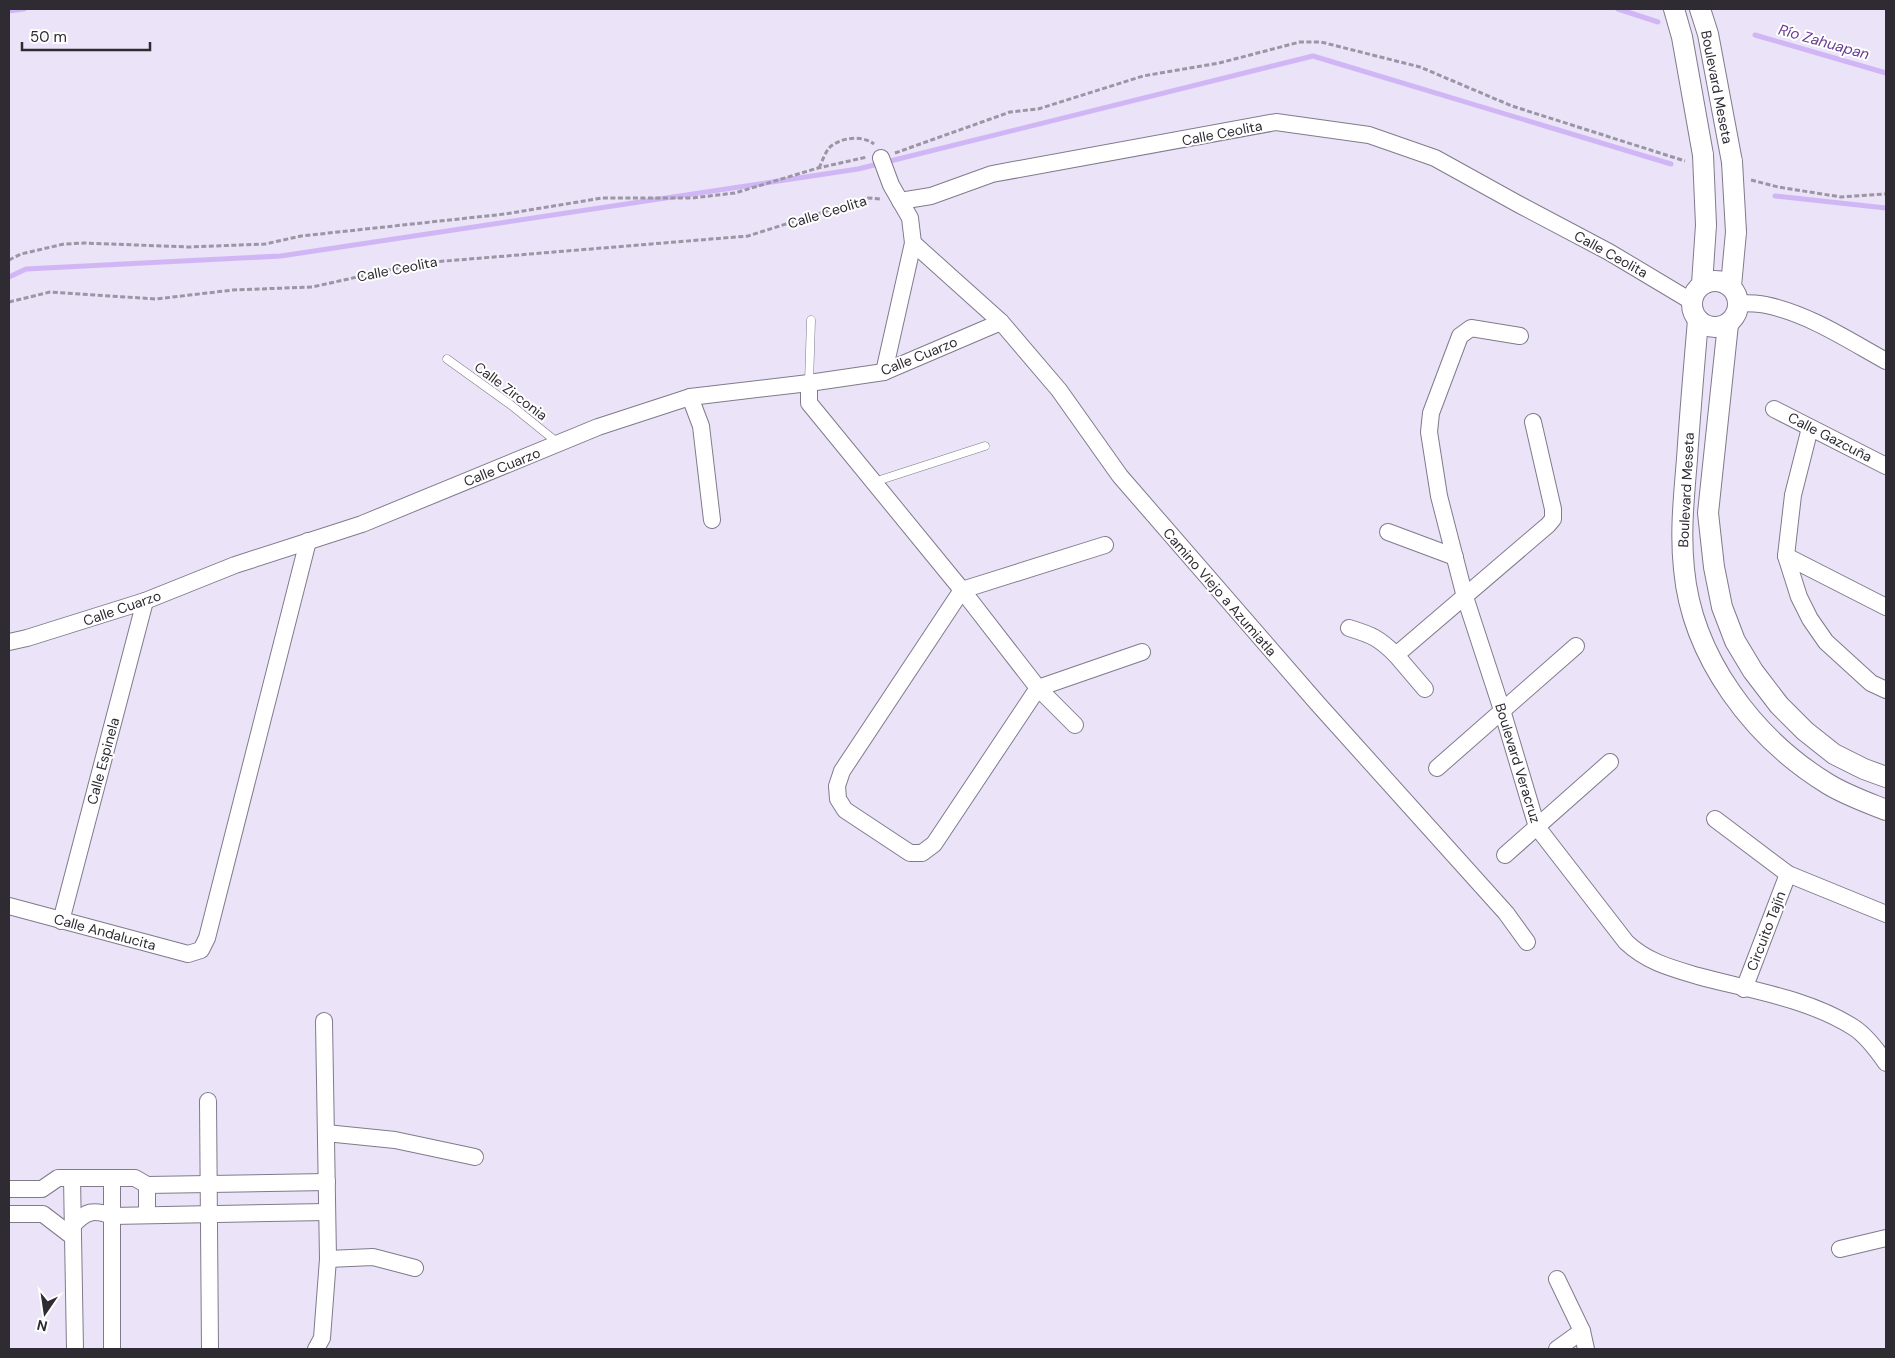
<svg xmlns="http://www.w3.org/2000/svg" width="1895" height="1358" font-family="'DM Sans',sans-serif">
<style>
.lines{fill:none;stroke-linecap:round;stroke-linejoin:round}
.stream{stroke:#d1b6f5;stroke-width:5}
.service-casing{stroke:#817a8c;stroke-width:9}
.minor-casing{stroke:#817a8c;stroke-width:18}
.tertiary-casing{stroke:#817a8c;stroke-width:22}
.path{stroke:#9b95a4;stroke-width:3;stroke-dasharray:5 2.5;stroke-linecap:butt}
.service{stroke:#fff;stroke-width:8}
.minor{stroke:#fff;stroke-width:16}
.tertiary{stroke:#fff;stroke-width:20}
.tertiary-bridge-casing{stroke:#817a8c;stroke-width:22;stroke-linecap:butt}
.tertiary-bridge{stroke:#fff;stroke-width:20}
.labels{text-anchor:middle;stroke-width:4;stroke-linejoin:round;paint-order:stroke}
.street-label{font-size:14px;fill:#2e2b33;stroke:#fff}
.water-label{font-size:15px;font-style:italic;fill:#683c96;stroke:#fff}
</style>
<rect width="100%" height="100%" fill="#ebe3f7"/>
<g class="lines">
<!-- stream -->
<g class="stream">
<path d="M1618 9 1658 22"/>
<path d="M9 11 24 9"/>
<path d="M1755 35 1886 73"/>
<path d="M1775 196 1886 208"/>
<path d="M9 277 26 269 281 256 858 169 1313 56 1671 164"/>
</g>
<defs>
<g id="service">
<path d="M447 359 511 405 558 443"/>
<path d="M809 383 811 320"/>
<path d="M874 482 985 446"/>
</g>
<g id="minor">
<path d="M881 158 891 185 910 218 913 243 884 372"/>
<path d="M900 201 931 196 992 174 1276 122 1369 135 1435 158 1520 205 1609 252 1691 301"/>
<path d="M913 243 1001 322 1059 390 1120 476 1318 704 1506 913 1527 942"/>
<path d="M1738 303C1747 303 1757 303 1766 305 1809 314 1848 340 1886 361"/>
<path d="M1520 336 1471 328 1460 336 1431 413 1429 432 1439 496 1465 597 1502 710 1537 827 1626 942C1647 962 1671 968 1698 976 1749 990 1807 998 1853 1027 1866 1035 1877 1050 1886 1063"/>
<path d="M809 383V403L962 590 1038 688 1075 725"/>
<path d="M690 397 701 426 712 520"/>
<path d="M1774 409 1886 466"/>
<path d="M1810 428 1793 495 1786 556 1799 597 1810 619 1826 642 1871 683 1886 690"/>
<path d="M1388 532 1455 557"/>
<path d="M1105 545 962 590 842 771 837 786 838 799 845 810 910 853H922L934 844 1038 688 1142 652"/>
<path d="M1786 556 1886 607"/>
<path d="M1349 628C1372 635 1379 638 1396 655L1548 525 1553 519V509L1533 422"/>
<path d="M9 642 27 638 145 601 235 565 362 524 598 427 690 397 809 383 884 372 1001 322"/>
<path d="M1396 655 1425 689"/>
<path d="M1437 768 1576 646"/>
<path d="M1715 819 1788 874 1886 914"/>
<path d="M1505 855 1610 762"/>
<path d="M9 906 188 954 201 950 207 938 308 541"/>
<path d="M61 921 145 601"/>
<path d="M1744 989 1788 874"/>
<path d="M208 1101 210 1349"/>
<path d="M326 1133 395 1140 475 1157"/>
<path d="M112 1178H135L147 1185 327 1182"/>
<path d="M147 1185V1215"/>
<path d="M9 1189H42L58 1178H72"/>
<path d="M9 1214H43L73 1237"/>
<path d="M73 1225C86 1211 93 1209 112 1216L327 1212"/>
<path d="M1840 1249 1886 1238"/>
<path d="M328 1259 373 1257 415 1268"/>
<path d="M1557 1279 1582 1331 1586 1349"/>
<path d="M75 1349 72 1178H112V1349"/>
<path d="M316 1349 322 1338 328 1259 324 1021"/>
<path d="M1557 1349 1582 1331"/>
</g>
<g id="tertiary">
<path d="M1674 9 1682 37 1703 155"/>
<path d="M1700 9 1708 34 1732 162"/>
<circle cx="1715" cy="304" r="23"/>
<path d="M1702 284 1706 225"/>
<path d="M1731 286 1736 232"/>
<path d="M1698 320C1694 367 1690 413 1687 459 1684 496 1680 532 1684 569 1692 657 1753 738 1828 784 1846 795 1866 802 1886 810"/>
<path d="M1728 324 1708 513 1714 567 1722 607 1735 641 1753 671 1779 705 1805 731 1834 754 1864 769 1886 777"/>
</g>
</defs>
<!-- service casing -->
<use href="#service" class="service-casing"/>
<!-- minor casing -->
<use href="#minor" class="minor-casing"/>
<!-- tertiary casing -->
<use href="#tertiary" class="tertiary-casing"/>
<!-- path -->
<g class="path">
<path d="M895 153 1010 112 1038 109 1143 76 1219 63 1300 42H1321L1420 67 1512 106 1685 161"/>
<path d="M819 168C822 162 825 152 830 147 842 137 862 135 874 144"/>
<path d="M1751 180 1778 187 1841 197 1886 194"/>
<path d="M9 260 21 254 64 244 84 243 189 247 265 244 301 236 505 214 602 198H692L735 193 818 168 867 157"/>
<path d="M9 302 50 292 156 299 233 290 312 287 421 263 748 236 868 198 880 199"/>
</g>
<!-- service -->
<use href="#service" class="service"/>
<!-- minor -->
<use href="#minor" class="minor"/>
<!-- tertiary -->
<use href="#tertiary" class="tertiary"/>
<defs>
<g id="tertiary-bridge">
<path d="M1703 155 1706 225"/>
<path d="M1732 162 1736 232"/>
</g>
</defs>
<!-- tertiary-bridge casing -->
<use href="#tertiary-bridge" class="tertiary-bridge-casing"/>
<!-- tertiary-bridge -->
<use href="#tertiary-bridge" class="tertiary-bridge"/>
</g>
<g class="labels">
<!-- street labels -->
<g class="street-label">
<text transform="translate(1717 87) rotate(79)" y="5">Boulevard Meseta</text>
<text transform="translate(1222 133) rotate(-11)" y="5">Calle Ceolita</text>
<text transform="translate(827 212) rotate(-17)" y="5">Calle Ceolita</text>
<text transform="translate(1611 254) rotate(29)" y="5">Calle Ceolita</text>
<text transform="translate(397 269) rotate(-11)" y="5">Calle Ceolita</text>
<text transform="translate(919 356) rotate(-22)" y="5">Calle Cuarzo</text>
<text transform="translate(511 391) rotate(37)" y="5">Calle Zirconia</text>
<text transform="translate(1830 437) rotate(27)" y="5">Calle Gazcuña</text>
<text transform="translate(502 467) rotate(-22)" y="5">Calle Cuarzo</text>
<text transform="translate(1686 490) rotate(-87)" y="5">Boulevard Meseta</text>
<text transform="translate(1220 592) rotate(49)" y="5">Camino Viejo a Azumiatla</text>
<text transform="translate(122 608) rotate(-19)" y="5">Calle Cuarzo</text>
<text transform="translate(103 761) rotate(-75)" y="5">Calle Espinela</text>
<text transform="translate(1518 763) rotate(73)" y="5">Boulevard Veracruz</text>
<text transform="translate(1766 931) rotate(-69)" y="5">Circuito Tajín</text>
<text transform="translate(105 932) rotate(15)" y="5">Calle Andalucita</text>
</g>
<!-- water labels -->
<g class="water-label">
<text transform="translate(1824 42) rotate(16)" y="5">Río Zahuapan</text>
</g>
</g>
<!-- border -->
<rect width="1895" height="1358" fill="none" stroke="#2e2b33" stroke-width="20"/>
<!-- north arrow -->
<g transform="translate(45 1313) rotate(193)" stroke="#ffffff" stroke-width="4" paint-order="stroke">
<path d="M0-4L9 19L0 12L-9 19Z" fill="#2e2b33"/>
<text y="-8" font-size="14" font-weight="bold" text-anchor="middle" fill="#2e2b33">N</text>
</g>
<!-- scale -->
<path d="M22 42v8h128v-8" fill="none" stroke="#2e2b33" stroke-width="2.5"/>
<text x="30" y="42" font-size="15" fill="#2e2b33" stroke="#ffffff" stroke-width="4" paint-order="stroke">50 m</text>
</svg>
